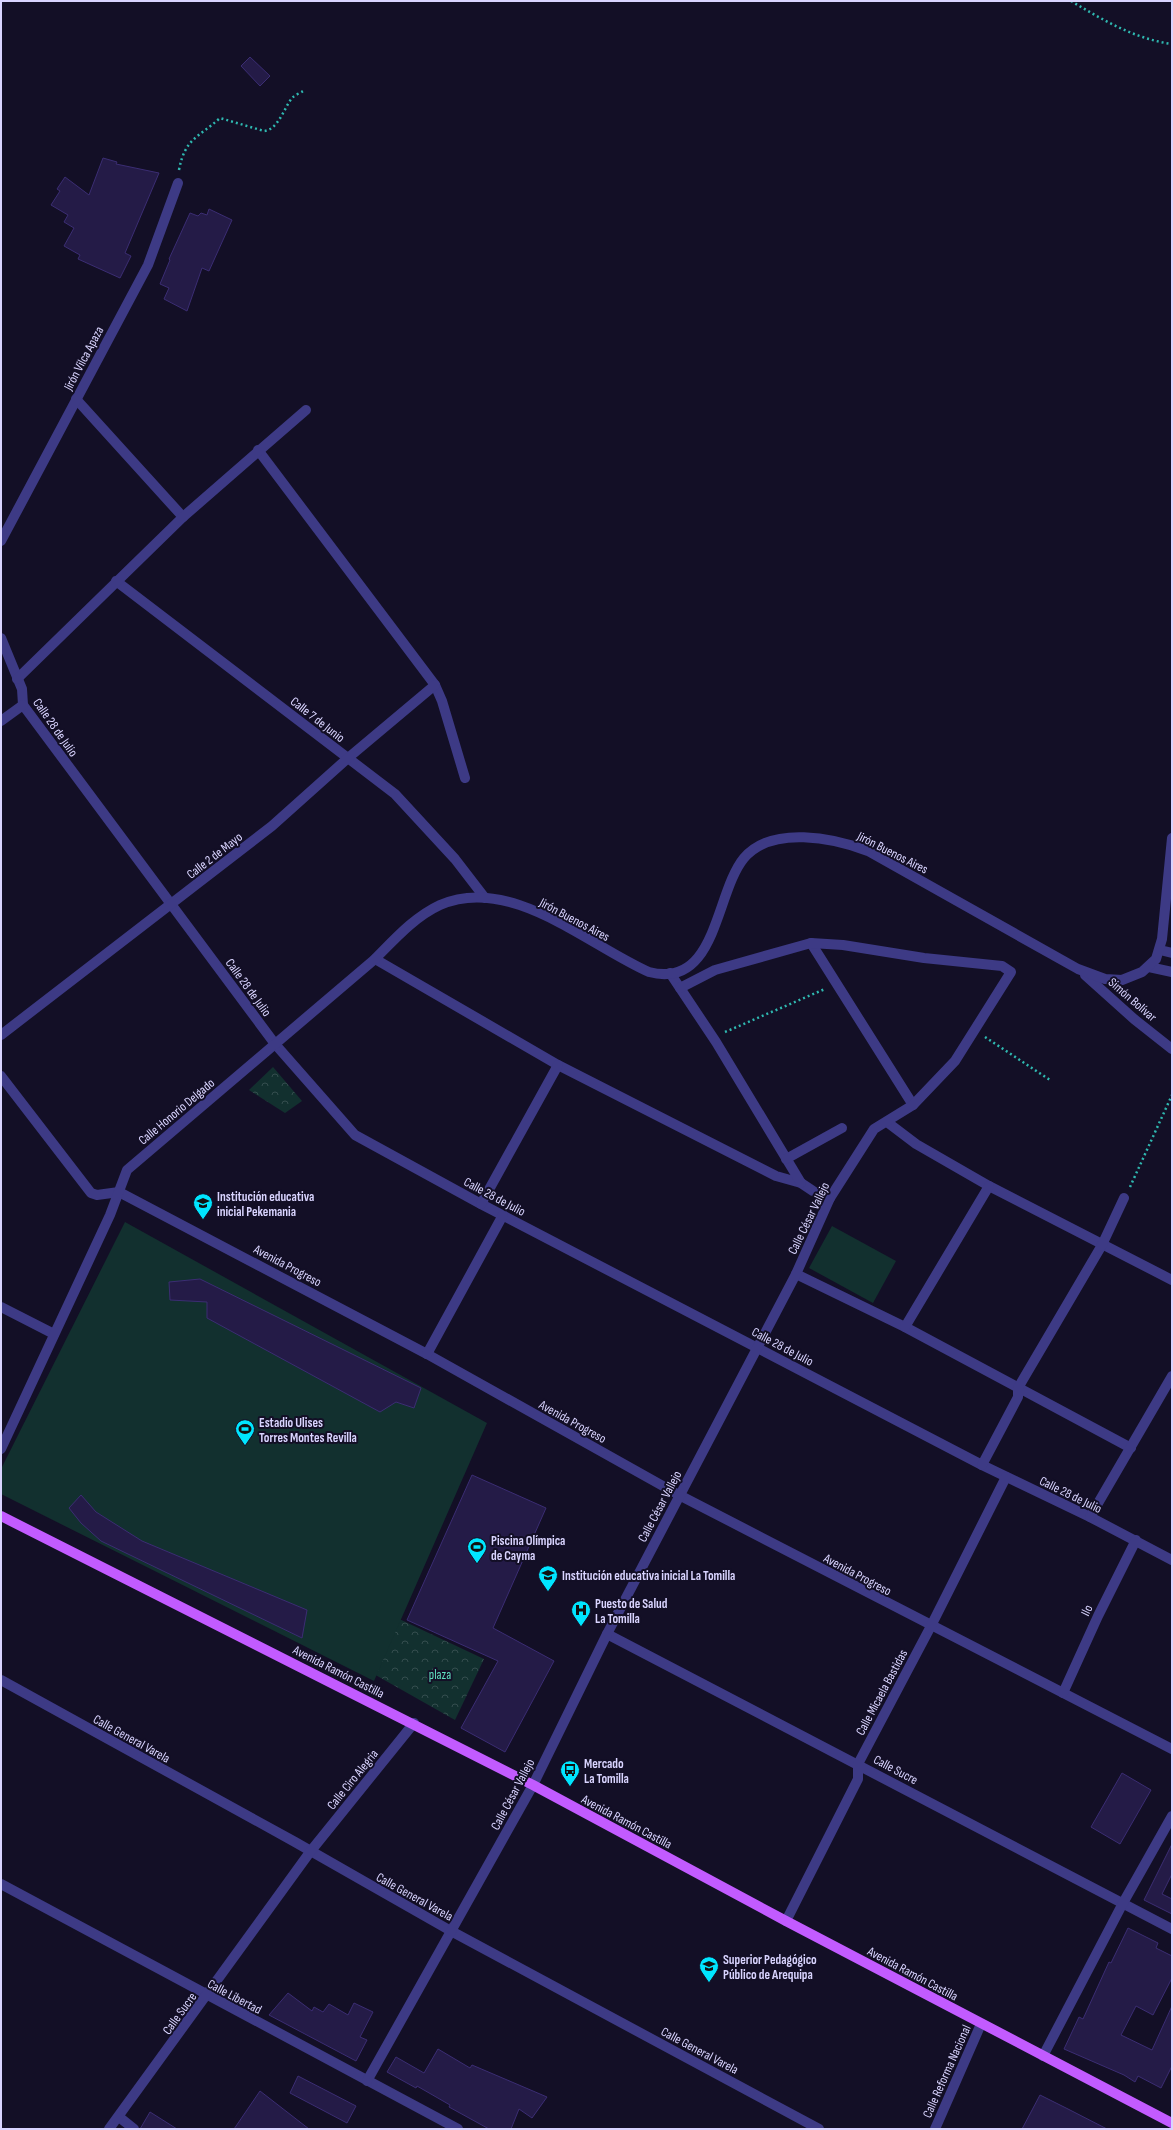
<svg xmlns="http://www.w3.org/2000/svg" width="1173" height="2130" font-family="'Sofia Sans Condensed',sans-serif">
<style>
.park{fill:url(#park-crowns)}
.pitch{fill:#12302f}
.building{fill:#241b47;stroke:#3b2d73}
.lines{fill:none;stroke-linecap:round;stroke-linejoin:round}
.path{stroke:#2fb8b0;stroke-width:2.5;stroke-dasharray:2 3;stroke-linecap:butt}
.minor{stroke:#3d3a85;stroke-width:10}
.major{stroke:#c25bff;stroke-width:10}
.labels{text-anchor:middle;stroke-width:4;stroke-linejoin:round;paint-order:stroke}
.street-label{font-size:13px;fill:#d9d4ff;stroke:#130f26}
.poi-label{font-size:13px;font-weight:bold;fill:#d9d4ff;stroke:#130f26;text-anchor:start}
.park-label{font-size:13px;fill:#5fe0c0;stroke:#130f26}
</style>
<defs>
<pattern id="park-crowns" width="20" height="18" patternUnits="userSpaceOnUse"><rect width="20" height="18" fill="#12302f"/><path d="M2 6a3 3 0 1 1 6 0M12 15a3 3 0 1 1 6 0" fill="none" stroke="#344d4e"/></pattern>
</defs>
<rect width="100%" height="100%" fill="#130f26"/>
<!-- park -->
<g class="park">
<path d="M273 1067 302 1101 285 1113 249 1090Z"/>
<path d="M397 1618 484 1659 455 1720 372 1673Z"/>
</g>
<!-- pitch -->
<g class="pitch">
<path d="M125 1222 487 1423 374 1681 1 1494V1469Z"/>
<path d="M832 1226 896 1261 873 1303 809 1268Z"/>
</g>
<!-- building -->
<g class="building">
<path d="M250 57 270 76 260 86 241 66Z"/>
<path d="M103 158 117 162 116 164 159 173 125 253 131 256 120 278 78 259 80 255 64 246 74 228 64 222 68 215 51 205 60 191 57 189 65 177 89 195Z"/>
<path d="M209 209 232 220 209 271 202 268 187 311 164 299 169 288 160 284 170 260 169 259 190 213 198 216 201 213 207 215Z"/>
<path d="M200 1279 421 1388 414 1408 396 1402 380 1412 207 1318V1302L170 1300 169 1282Z"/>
<path d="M472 1475 546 1508 493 1628 554 1661 505 1752 461 1728 498 1661 407 1620Z"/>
<path d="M81 1495 96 1512 142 1541 307 1610 302 1638 101 1541 81 1523 69 1508Z"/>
<path d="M1122 1773 1151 1790 1120 1844 1091 1827Z"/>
<path d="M1172 1844V1874L1162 1894 1172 1899V1914L1144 1900Z"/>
<path d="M1128 1928 1158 1943 1156 1948 1172 1956V1978L1153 2015 1136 2006 1121 2035 1152 2050 1172 2006V2066L1161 2088 1138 2076 1135 2082 1124 2075 1064 2049 1079 2017 1083 2019 1109 1962 1111 1963Z"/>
<path d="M288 1993 312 2011 314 2007 323 2012 329 2004 348 2015 354 2003 373 2012 360 2037 367 2040 356 2061 269 2015Z"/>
<path d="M438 2049 470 2068 472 2065 547 2097 532 2118 519 2109 511 2129H489L449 2107 450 2105 417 2086 416 2088 387 2072 396 2057 424 2073Z"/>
<path d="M298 2076 356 2106 347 2123 290 2093Z"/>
<path d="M260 2091 309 2129H234Z"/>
<path d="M1040 2095 1068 2109 1107 2129H1022Z"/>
<path d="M150 2112 177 2129H140Z"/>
</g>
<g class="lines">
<!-- path -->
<g class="path">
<path d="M1071 1C1103 20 1135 39 1172 44"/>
<path d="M179 170C185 138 198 138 220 118L264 131C278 130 284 108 292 98 295 95 300 93 303 91"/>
<path d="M725 1032 825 989"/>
<path d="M985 1037 1050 1080"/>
<path d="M1130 1187 1172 1095"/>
</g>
<!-- minor -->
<g class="minor">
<path d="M76 399 183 517"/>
<path d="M258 450 435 685 442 701 465 778"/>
<path d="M1 541 148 265 178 183"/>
<path d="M116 581 395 794 455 859 485 898"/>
<path d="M1 638 22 689 23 705 275 1044 355 1135 481 1204 982 1465 1090 1517 1172 1560"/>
<path d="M17 679 183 517 306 410"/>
<path d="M1 721 23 705"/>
<path d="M811 943 913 1105"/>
<path d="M1160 950 1172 953"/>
<path d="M375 959 558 1065 776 1176 801 1183 813 1191 830 1198"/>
<path d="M1149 967 1172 972"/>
<path d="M670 973 716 1042 801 1183"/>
<path d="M1085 975 1134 1019 1172 1049"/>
<path d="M1 1035 272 826 348 758 435 685"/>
<path d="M1 1076 91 1193 97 1195 119 1192 427 1354 679 1495 1172 1749"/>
<path d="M887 1122 916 1144 989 1186 1172 1280"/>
<path d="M786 1159 842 1128"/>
<path d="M481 1204 558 1065"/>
<path d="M796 1274 905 1327 1131 1448"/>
<path d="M1 1307 54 1334"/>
<path d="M905 1327 989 1186"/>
<path d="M427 1354 503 1215"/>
<path d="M1 1449 110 1215 127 1170 375 959C394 940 414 917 440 905 510 874 588 945 649 972 717 990 715 893 744 858 772 825 834 838 868 851L1078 969 1105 979 1122 980 1142 972 1156 959 1162 939 1172 838"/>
<path d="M982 1465 1018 1397V1388L1102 1245 1124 1198"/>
<path d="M1090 1517 1172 1376"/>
<path d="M607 1634 1172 1929"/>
<path d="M1 1680 295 1842 451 1931 819 2129"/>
<path d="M1063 1693 1098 1616 1136 1540"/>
<path d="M1 1884 458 2129"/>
<path d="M786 1921 858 1779V1764L931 1626 1006 1477"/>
<path d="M1043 2056 1123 1903 1172 1816"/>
<path d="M367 2081 533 1785 607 1634 796 1274 830 1198 874 1129 913 1105 955 1061 1011 972 1002 966 924 958 843 945 811 943 715 970 680 988"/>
<path d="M119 2117 134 2129"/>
<path d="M109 2129 310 1852 414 1723"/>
<path d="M935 2129 981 2024"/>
</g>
<!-- major -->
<path class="major" d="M1 1516 533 1785 786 1921 1172 2123"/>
</g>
<!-- icons -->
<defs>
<symbol id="school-pin" viewBox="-11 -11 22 30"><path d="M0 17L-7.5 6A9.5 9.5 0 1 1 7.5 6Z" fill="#00e5ff" stroke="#130f26"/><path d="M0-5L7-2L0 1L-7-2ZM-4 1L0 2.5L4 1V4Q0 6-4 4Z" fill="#111"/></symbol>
<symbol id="stadium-pin" viewBox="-11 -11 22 30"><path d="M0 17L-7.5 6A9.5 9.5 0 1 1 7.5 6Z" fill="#00e5ff" stroke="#130f26"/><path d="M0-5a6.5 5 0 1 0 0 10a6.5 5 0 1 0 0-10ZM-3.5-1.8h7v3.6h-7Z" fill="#111"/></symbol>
<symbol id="hospital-pin" viewBox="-11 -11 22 30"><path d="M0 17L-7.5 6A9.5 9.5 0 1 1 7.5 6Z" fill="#00e5ff" stroke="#130f26"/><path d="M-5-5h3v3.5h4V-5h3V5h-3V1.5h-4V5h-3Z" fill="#111"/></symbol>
<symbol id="bus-pin" viewBox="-11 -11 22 30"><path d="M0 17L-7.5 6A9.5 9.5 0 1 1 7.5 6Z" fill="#00e5ff" stroke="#130f26"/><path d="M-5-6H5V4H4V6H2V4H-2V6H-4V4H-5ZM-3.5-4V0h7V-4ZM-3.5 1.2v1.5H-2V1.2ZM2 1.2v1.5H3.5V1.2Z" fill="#111"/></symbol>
</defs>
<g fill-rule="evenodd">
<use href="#school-pin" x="192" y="1192" width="22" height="30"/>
<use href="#stadium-pin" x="234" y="1418" width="22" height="30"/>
<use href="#stadium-pin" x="466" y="1536" width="22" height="30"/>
<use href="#school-pin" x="537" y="1564" width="22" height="30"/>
<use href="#hospital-pin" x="570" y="1599" width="22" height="30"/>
<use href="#bus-pin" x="559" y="1759" width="22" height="30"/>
<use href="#school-pin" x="698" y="1955" width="22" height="30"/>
</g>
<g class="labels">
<!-- street labels -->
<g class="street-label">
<text transform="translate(83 358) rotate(-62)" y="5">Jirón Vilca Apaza</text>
<text transform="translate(318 719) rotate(38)" y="5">Calle 7 de Junio</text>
<text transform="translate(56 727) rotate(55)" y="5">Calle 28 de Julio</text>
<text transform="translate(893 852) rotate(27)" y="5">Jirón Buenos Aires</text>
<text transform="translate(214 855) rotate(-38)" y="5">Calle 2 de Mayo</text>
<text transform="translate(575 919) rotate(28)" y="5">Jirón Buenos Aires</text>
<text transform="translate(249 987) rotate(54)" y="5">Calle 28 de Julio</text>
<text transform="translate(1133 999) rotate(41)" y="5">Simón Bolívar</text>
<text transform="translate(176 1111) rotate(-40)" y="5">Calle Honorio Delgado</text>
<text transform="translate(495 1196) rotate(28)" y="5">Calle 28 de Julio</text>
<text transform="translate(808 1218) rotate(-64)" y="5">Calle César Vallejo</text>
<text transform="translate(288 1265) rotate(28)" y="5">Avenida Progreso</text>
<text transform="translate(783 1346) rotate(28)" y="5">Calle 28 de Julio</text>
<text transform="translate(573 1421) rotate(29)" y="5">Avenida Progreso</text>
<text transform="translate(1071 1494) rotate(26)" y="5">Calle 28 de Julio</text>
<text transform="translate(659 1506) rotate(-62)" y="5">Calle César Vallejo</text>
<text transform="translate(858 1574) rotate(28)" y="5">Avenida Progreso</text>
<text transform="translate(1086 1610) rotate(-64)" y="5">Ilo</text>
<text transform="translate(339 1671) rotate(27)" y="5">Avenida Ramón Castilla</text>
<text transform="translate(881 1692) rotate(-62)" y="5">Calle Micaela Bastidas</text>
<text transform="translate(132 1738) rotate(29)" y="5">Calle General Varela</text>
<text transform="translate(896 1769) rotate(28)" y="5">Calle Sucre</text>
<text transform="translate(352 1779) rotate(-51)" y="5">Calle Ciro Alegria</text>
<text transform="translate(512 1794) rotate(-62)" y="5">Calle César Vallejo</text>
<text transform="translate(627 1821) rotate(28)" y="5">Avenida Ramón Castilla</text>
<text transform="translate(415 1896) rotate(29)" y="5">Calle General Varela</text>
<text transform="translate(913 1973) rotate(28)" y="5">Avenida Ramón Castilla</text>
<text transform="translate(235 1996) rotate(28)" y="5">Calle Libertad</text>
<text transform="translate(179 2013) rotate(-54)" y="5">Calle Sucre</text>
<text transform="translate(700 2050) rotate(28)" y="5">Calle General Varela</text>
<text transform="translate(946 2071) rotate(-66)" y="5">Calle Reforma Nacional</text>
</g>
<!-- poi labels -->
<g class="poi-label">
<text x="217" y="1201">Institución educativa<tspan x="217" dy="15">inicial Pekemania</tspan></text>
<text x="259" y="1427">Estadio Ulises<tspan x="259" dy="15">Torres Montes Revilla</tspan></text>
<text x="491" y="1545">Piscina Olímpica<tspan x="491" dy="15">de Cayma</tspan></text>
<text x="562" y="1580">Institución educativa inicial La Tomilla</text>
<text x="595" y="1608">Puesto de Salud<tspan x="595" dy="15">La Tomilla</tspan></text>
<text x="584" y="1768">Mercado<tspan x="584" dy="15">La Tomilla</tspan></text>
<text x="723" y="1964">Superior Pedagógico<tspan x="723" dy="15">Público de Arequipa</tspan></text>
</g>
<!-- park labels -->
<g class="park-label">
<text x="440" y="1679">plaza</text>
</g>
</g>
<!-- border -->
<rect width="1173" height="2130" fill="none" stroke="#d9d4ff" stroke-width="4"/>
</svg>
